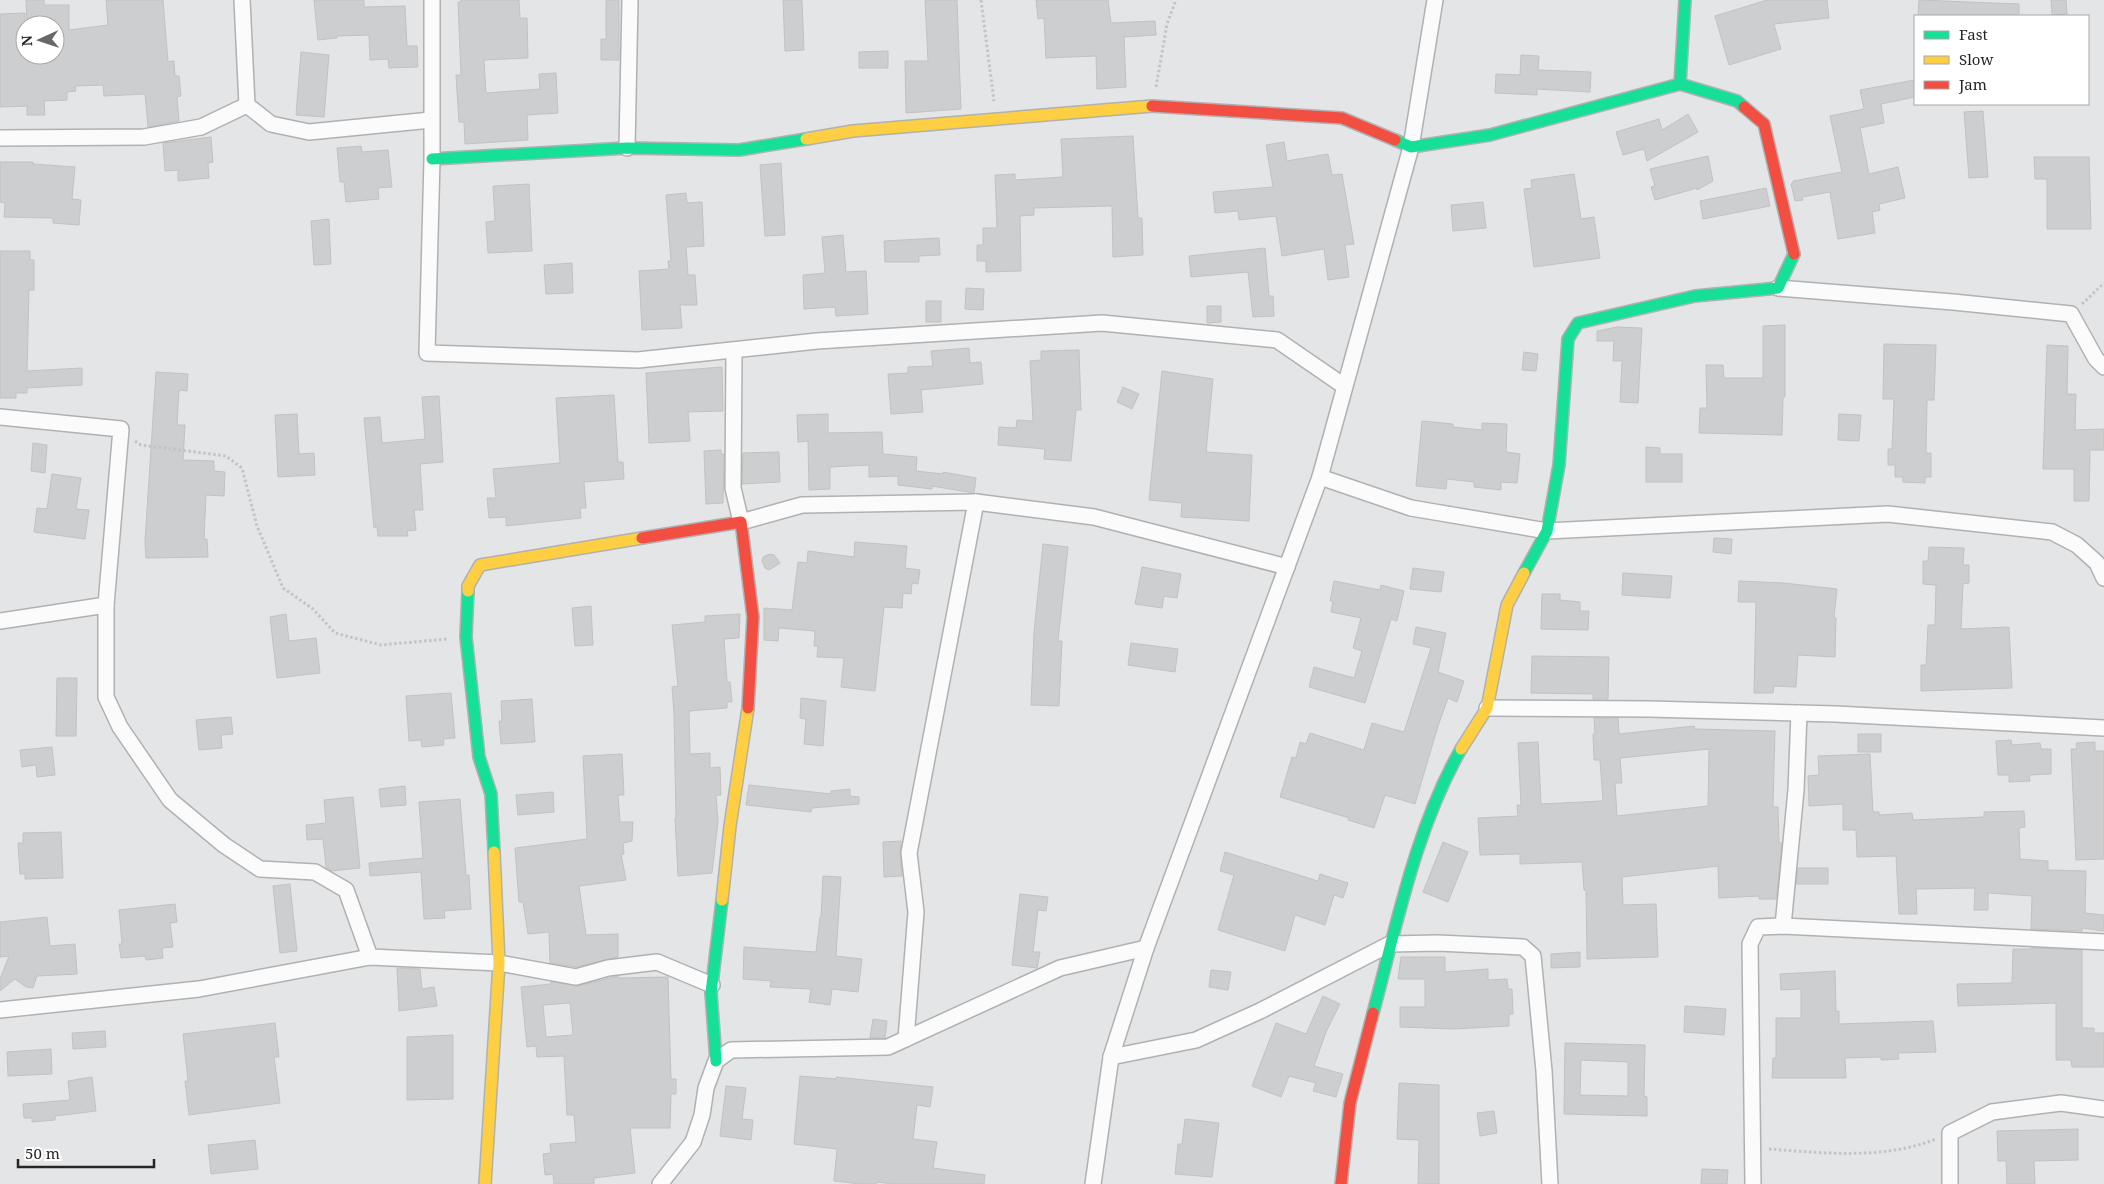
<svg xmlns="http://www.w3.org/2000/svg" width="2104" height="1184" font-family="'Noto Serif',serif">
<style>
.building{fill:#cdcecf;stroke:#c2c2c3;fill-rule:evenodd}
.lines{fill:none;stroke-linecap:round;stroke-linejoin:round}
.street-casing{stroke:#b0b1b2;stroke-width:18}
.fast-casing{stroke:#b0b1b2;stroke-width:14}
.slow-casing{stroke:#b0b1b2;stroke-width:14}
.jam-casing{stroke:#b0b1b2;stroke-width:14}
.path{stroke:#c4c4c5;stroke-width:3;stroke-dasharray:2.5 2.5;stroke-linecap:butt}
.street{stroke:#fbfbfb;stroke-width:15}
.fast{stroke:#16e098;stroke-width:11}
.slow{stroke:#ffcf43;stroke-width:11}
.jam{stroke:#f24e42;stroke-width:11}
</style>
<rect width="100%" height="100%" fill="#e4e5e6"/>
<!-- building -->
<g class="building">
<path d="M26 0H44V5H69V30L108 25 106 0H163L168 62 174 61 175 76H179L181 96 177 97 179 121 148 127 145 94 104 96 103 85 75 86 76 91 67 92V100L44 101 45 115H27V106L0 107V14L25 13V55H55V25H27Z"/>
<path d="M314 0H364V7L405 6 407 46H417L418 67 389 68 388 59 370 60 369 35 337 36V38L318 40Z"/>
<path d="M461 0H519L520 18H527L528 58 484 60 486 93 540 89 539 74 556 73 558 113 527 115 528 140 465 144 464 122H459L456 75H461L458 2H461Z"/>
<path d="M606 0H619V60H601V39H606Z"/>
<path d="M783 0H802L804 50 785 51Z"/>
<path d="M925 0H957L961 109 906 113 905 61H928Z"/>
<path d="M1036 0H1108L1111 23 1155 21 1156 35 1124 37 1126 87 1097 89 1096 56 1046 58 1044 18 1038 19Z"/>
<path d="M1767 0H1827L1829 18 1774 24 1781 49 1729 65 1715 16Z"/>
<path d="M1919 0 2019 4V16H1918Z"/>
<path d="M2051 0H2066L2067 14 2052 15Z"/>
<path d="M888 51V68H859V52Z"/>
<path d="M301 52 329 55 324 117 296 115Z"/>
<path d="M1521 55 1539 56 1538 70 1591 72 1590 92 1537 89V95L1495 93 1496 74 1520 75Z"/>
<path d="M1915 80V97L1881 104 1884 123 1860 128 1869 174 1898 167 1905 198 1879 204 1880 210 1872 212 1875 233 1838 239 1830 192 1802 197 1803 200 1795 201 1791 184 1793 183V181L1842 172 1830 116 1864 109 1860 90Z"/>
<path d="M1983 111 1988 177 1969 178 1964 112Z"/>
<path d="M1688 114 1698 132 1647 161 1644 149 1623 155 1616 132 1659 119 1662 130Z"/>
<path d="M1133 136 1138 218H1142L1143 255 1113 257 1112 206 1034 208V215L1020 216 1021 271 986 272V261H977V245H983V228H997L995 175 1015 174V180L1063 177 1061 139Z"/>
<path d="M211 137 213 162 208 163 209 178 178 181V170L165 171 163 143Z"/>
<path d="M1284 142 1287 161 1328 154 1332 175 1342 174 1354 244 1345 245 1349 277 1328 280 1324 249 1282 256 1276 216 1239 220 1238 211 1215 213 1213 192 1273 187 1266 145Z"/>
<path d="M361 146 362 152 388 150 392 187 378 188 379 199 346 202 344 182H340L337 148Z"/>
<path d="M1708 156 1713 181 1697 190V188L1655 200 1651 187 1655 186 1650 169Z"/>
<path d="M2034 157H2089L2091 229H2047V179H2035Z"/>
<path d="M0 162H33V164L75 167 72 199 81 200 79 225 53 223V218L4 217 5 203 0 202Z"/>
<path d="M781 163 785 235 765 236 760 165Z"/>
<path d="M1574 174 1581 219 1594 217 1600 258 1534 267 1524 189 1532 188 1531 180Z"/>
<path d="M529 184 532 251 488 253 486 222 495 221 493 186Z"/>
<path d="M1766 188 1770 206 1703 219 1700 201Z"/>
<path d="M686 193 687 203 702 202 704 246 686 247 688 275H695L697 305H680L682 328 642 330 639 271 669 269 668 261H671L666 195Z"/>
<path d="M1483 202 1486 228 1453 231 1451 205Z"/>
<path d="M329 219 331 264 314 265 311 221Z"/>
<path d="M843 235 846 272 866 271 868 314 836 316 835 307 804 309 803 275 825 273 822 237Z"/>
<path d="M939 238 940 255 919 256V262H885L884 241Z"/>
<path d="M1265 248 1269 296H1273L1274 316 1253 317 1248 272 1191 277 1189 256Z"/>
<path d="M0 251H30V260H34V290H29L27 371 82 368V385L27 388V393H16V398H0Z"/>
<path d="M572 263 573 293 546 294 544 265Z"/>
<path d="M966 288 984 289 983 310 965 309Z"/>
<rect x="926" y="301" width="15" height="21"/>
<path d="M1207 306H1221V322L1207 323Z"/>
<path d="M1785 325V397H1783L1782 435 1699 433 1700 408H1707L1706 365H1723L1724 378H1763V326Z"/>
<path d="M1617 327 1642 328 1638 403 1620 402 1622 361H1613L1614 341H1597V331Z"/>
<path d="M1884 344 1936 345 1934 400H1927L1926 453H1931V477H1925V483L1903 482V477H1895V465H1888V449H1892L1894 399H1883Z"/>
<path d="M2047 345 2068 346 2067 394H2076L2075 430 2104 429V450H2090L2089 501H2074V469H2043Z"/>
<path d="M969 348 970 363 981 362 983 384 921 390 923 412 891 414 888 374 908 373V367L933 366 931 351Z"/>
<path d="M1079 350 1081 410H1076L1071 461 1044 459 1045 449 998 445 999 427 1016 428 1017 420 1033 421 1030 361 1041 360V351Z"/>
<path d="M1524 352 1538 354 1536 371 1522 370Z"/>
<path d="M722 367 723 411 688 412 690 441 649 443 646 373Z"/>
<path d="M1162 371 1213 379 1206 452 1252 455 1249 521 1181 517 1182 503 1149 500Z"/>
<path d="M156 372 188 374 187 391 179 390 177 425H185L183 460 214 461V471L225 472 224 496 206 495 204 539H207L208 557 146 558 145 541Z"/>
<path d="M1123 387 1139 394 1132 409 1117 402Z"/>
<path d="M614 395 618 462H623L624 479 584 482 586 508H580L581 518 506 526V517L489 518 487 498H496L493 469 560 463 556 398Z"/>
<path d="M439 396 443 462 420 464 423 510H414L416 530 407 531 408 536H378L377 527 374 528 364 418 380 417 382 443 425 439 422 397Z"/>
<path d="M297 414 299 454 314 453 315 475 278 477 275 415Z"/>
<path d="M828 414V433L882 432 883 454 917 457 916 471 943 474V472L976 478 974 493 932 486V489L898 485V476L869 477V465L830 467V489L809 490 808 441 798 442 797 415Z"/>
<path d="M1839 414 1861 415 1859 441 1838 440Z"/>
<path d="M1422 421 1453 424V427L1482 430V423L1507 424 1506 452 1520 454 1517 483 1501 482V490L1474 487V482L1447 479 1446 489 1416 486Z"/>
<path d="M33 443 47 445 45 473 31 471Z"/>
<path d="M1646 447 1660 448V454H1682V482H1646Z"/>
<path d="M721 450V454H724L723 503 706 504 704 451Z"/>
<path d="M779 452 780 482 742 484 743 453Z"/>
<path d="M52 474 81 478 76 509 89 510 85 539 34 532 37 508 47 509Z"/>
<path d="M1714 538 1732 539 1731 554 1713 552Z"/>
<path d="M855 542 907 546 905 568 920 570 918 584 912 583 911 594 903 593 902 608 884 607 875 691 841 687 844 658 817 657 818 646H814L815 631 779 628 778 641 764 640V608L792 610 798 562 807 563 808 551 854 557Z"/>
<path d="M1043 544 1068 547 1058 641H1062L1059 706 1031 705 1034 632Z"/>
<path d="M1929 547 1964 548 1963 565H1969V583L1963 584 1961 629 2009 627 2012 688 1921 691V665H1926L1928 625H1935L1936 585 1923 584V561H1928Z"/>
<path d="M770 554 774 555 780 563 769 570 765 568 762 561 763 557Z"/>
<path d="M1142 567 1181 574 1177 598 1164 596 1162 608 1135 604Z"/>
<path d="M1413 568 1444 572 1441 592 1410 589Z"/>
<path d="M1623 573 1672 576 1670 598 1622 595Z"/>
<path d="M1334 581 1380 590 1381 585 1404 591 1397 621 1391 619 1365 703 1309 687 1314 667 1354 678 1362 651 1353 648 1361 618 1331 612 1333 601H1330Z"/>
<path d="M1739 581 1784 583 1837 589 1834 617 1836 618 1835 657 1798 655 1796 687 1774 686 1773 693H1754L1756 602H1738Z"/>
<path d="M1542 594H1560V600L1580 602V611H1589L1588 630 1541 629Z"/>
<path d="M591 606 593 645 575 646 572 608Z"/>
<path d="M286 614 289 641 316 638 320 673 277 678 270 617Z"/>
<path d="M740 614 739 638 724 639 727 682H730L732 702H727V708L689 711 690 754 710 753V768L720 767 721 795H716L718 821 712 873 678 876 675 818 676 817 674 714 672 687 678 686 672 625 705 622V616Z"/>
<path d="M1416 627 1446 633 1438 672 1464 681 1457 702 1448 698 1438 726 1415 804 1385 795 1374 828 1348 820 1349 818 1280 797 1292 757 1296 758 1300 742 1306 744 1310 733 1364 750 1372 723 1404 732 1431 648 1413 644Z"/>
<path d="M1131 643 1178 649 1175 672 1128 665Z"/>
<path d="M1532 656 1609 657 1608 699H1593V694L1531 693Z"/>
<path d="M57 678H77L76 736H56Z"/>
<path d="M451 693 455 738 443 739 444 745 422 747 421 740 409 741 406 696Z"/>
<path d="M801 698 826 701 823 746 804 744 806 719 800 718Z"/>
<path d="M532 699 535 742 501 744 499 721H502L501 701Z"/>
<path d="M231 717 233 734 221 735 222 748 199 750 196 720Z"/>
<path d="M1594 718H1618L1619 734 1694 726 1695 729 1775 731 1773 807H1778L1779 843H1782L1776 899H1759V896L1719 898 1718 866 1622 877 1623 905 1656 904 1658 957 1587 959 1586 890H1584L1582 862 1520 864V854L1480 855 1478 818 1518 816 1517 805H1521L1518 743 1538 742 1541 804 1603 801 1600 760H1594L1593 734H1595ZM1709 749 1708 806 1617 816 1615 783H1622L1620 758Z"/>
<rect x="1858" y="734" width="23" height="18"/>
<path d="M2011 740 2012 745 2040 743 2041 749H2051V774L2029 775 2030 781 2009 782V775H1998L1996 741Z"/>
<path d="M2095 742V751H2104V859L2076 860 2071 749H2077L2076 743Z"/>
<path d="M52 747 55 775 37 777 36 765 22 767 20 750Z"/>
<path d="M622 754 624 795H618L620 822H633L632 841 623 843 624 854H621L626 880 579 886 586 935 618 934V957L576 967 550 963 549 932 528 934 523 902H519L515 848 587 839 583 756Z"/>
<path d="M1870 754 1873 812H1879V815L1912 813 1913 820 1984 817V812L2024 811 2025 827 2019 828 2020 859 2048 861V870L2086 871 2085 913 2104 915V931L2082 928V931L2031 929 2032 896 1988 893V910H1974L1975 888 1916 889 1917 914H1899L1896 856 1857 857 1856 830H1843V804L1809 806 1808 776 1819 775 1818 756Z"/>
<path d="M749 785 831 794V791L850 789V796L859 797V804L812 808 811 812 746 805Z"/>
<path d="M405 786 406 805 381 807 379 789Z"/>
<path d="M553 792 554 812 518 815 516 795Z"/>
<path d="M353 797 360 868 331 871 326 867 323 839 307 840 306 825 326 823 324 800Z"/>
<path d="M460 799 466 875H469L471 909 444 911 445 918 424 919 421 872 370 876 369 863 423 858 419 802Z"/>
<path d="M61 832 63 878 25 879V874H20L18 843H23V833Z"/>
<path d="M901 841 900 854 902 876 884 877 883 842Z"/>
<path d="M1443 842 1468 852 1448 902 1423 892Z"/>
<path d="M1225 852 1318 881 1320 874 1348 883 1343 898 1334 895 1325 925 1295 915 1285 951 1218 930 1234 875 1220 871Z"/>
<path d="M1798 868H1828V884H1796Z"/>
<path d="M823 876 841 877 836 956 862 959 858 992 832 989 830 1005 809 1002 811 989 770 987 771 981 743 979 744 947 816 952 820 917H821Z"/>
<path d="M290 884 297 951 280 953 273 886Z"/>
<path d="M1020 894 1048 897 1046 911 1038 910 1033 952H1040L1037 968 1012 965Z"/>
<path d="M175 904 177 922 170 923 173 947 162 948 163 958 146 960 145 956 121 958 119 944H122L119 910Z"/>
<path d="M47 917 50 946 75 944 77 974 37 976 33 988 26 987 15 979 0 991V979L9 956 0 957V922Z"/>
<path d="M2031 948 2082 950V1028H2094V1033H2104V1067H2072L2071 1060H2056V1003L1958 1006 1957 984 2012 983 2013 949H2031Z"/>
<path d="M1580 952V967L1551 968V954Z"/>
<path d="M1401 957H1445V972L1488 969V980L1507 979 1508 989H1512L1513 1014H1509V1026L1454 1029 1400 1027V1007H1425V979H1398Z"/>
<path d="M397 968 420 969 422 989 434 987 437 1006 399 1011Z"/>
<path d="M1211 970 1231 972 1228 990 1209 987Z"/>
<path d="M1835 971 1836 1011H1839V1024L1933 1021 1936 1052 1898 1053 1899 1059 1881 1060V1057L1845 1058 1846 1078H1772L1773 1058H1776V1018H1801V989L1781 990 1780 974Z"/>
<path d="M618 976V978L668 977 671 1079H676V1094H671L670 1128H630L635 1173 594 1178V1184H554L553 1174 545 1175 543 1154 551 1153 550 1144 576 1142 574 1115H567L564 1056 537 1057 536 1046 527 1047 521 987 551 984V982L578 986ZM570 1003 573 1035 546 1037 543 1005Z"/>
<path d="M1323 996 1340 1004 1326 1032 1314 1066 1343 1074 1336 1097 1313 1091 1316 1083 1289 1076 1281 1097 1252 1086 1276 1023 1306 1034Z"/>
<path d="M1685 1006 1726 1009 1724 1035 1684 1032Z"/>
<path d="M873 1019 887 1021 885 1038H870Z"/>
<path d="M275 1023 279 1057H274L280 1103 189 1115 185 1081H188L183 1034Z"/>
<path d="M105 1031 106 1047 73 1049 72 1033Z"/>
<path d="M453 1035V1099L407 1100V1037Z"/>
<path d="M1565 1043 1645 1045 1644 1096 1647 1097V1116L1564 1114ZM1581 1060 1628 1062V1096L1580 1095Z"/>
<path d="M51 1049 52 1074 8 1076 7 1052Z"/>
<path d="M800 1076 836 1079V1077L933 1087 930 1107 917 1105 913 1139 937 1142 933 1168 985 1175 984 1184H893L877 1182 876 1184H860L834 1181 837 1149 794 1144Z"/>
<path d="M92 1077 96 1111 55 1116V1120L32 1122V1118H24L23 1104 70 1100 68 1081Z"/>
<path d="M1399 1083 1439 1085V1184H1418L1419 1140 1397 1139Z"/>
<path d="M726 1086 746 1088 742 1119 753 1120 751 1140 720 1136Z"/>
<path d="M1494 1111 1497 1133 1480 1136 1477 1113Z"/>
<path d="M1185 1119 1219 1123 1212 1177 1175 1174 1178 1144H1182Z"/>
<path d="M2078 1129V1160L2034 1161 2035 1184H2007L2006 1161H1998L1997 1131Z"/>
<path d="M255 1140 258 1169 211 1174 208 1145Z"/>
<path d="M1702 1169 1728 1170 1727 1184H1701Z"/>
</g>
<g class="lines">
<defs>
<g id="street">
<path d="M242 0 247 105 271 124 309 132 431 120"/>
<path d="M432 0V159L427 353 638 360 817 341 1102 323 1277 340 1344 386"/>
<path d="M0 138 144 137 201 127 247 105"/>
<path d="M627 148 630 0"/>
<path d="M1778 288 1953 302 2071 314 2096 359 2104 367"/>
<path d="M734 351 733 488 741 522 802 505 976 502 1094 517 1287 567"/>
<path d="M0 417 121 429 106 605V697L120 727 170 800 224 845 260 869 315 872 346 890 370 957"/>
<path d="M1320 477 1411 508 1547 531 1888 514 2052 532 2077 545 2097 563 2104 578"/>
<path d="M0 621 106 605"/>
<path d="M1487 708 1649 709 1835 714 2104 728"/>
<path d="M1783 926 1796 790 1799 713"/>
<path d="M0 1010 199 989 370 957 499 963 576 977 608 968 657 962 712 985"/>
<path d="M906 1039 916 912 909 853 976 502"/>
<path d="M1111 1057 1196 1040 1260 1011 1390 944 1438 943 1523 947 1533 956 1544 1071 1550 1184"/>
<path d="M660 1184 693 1142 702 1115 706 1088 716 1061 731 1050 888 1047 1060 968 1146 948"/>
<path d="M1093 1184 1111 1057 1146 948 1320 477 1411 147 1435 0"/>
<path d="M1753 1184 1750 944 1758 927 1783 926 2104 942"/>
<path d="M1950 1184V1133L1992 1112 2061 1103 2104 1109"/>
</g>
<g id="fast">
<path d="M1680 84 1737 101 1744 107"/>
<path d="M1395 140 1411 147 1490 135 1680 84 1685 0"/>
<path d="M432 159 627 148 739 150 806 139"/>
<path d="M1524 573 1547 531 1559 465 1568 339 1578 323 1695 296 1778 288 1794 254"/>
<path d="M468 591 466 637 479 757 491 794 494 852"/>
<path d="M1373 1013C1397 924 1415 830 1461 749"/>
<path d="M716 1061 711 993 722 900"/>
</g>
<g id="slow">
<path d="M806 139 853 131 1152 106"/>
<path d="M468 591V586L480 565 642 538"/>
<path d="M1461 749 1487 708 1507 605 1524 573"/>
<path d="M722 900 730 826 748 708"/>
<path d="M485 1184 499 963 494 852"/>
</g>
<g id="jam">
<path d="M1152 106 1342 118 1395 140"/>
<path d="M1744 107 1764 124 1794 254"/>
<path d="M642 538 741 522 753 617 748 708"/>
<path d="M1341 1184 1350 1103 1373 1013"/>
</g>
</defs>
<!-- street casing -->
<use href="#street" class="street-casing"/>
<!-- fast casing -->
<use href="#fast" class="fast-casing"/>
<!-- slow casing -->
<use href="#slow" class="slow-casing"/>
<!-- jam casing -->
<use href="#jam" class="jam-casing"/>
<!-- path -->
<g class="path">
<path d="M981 0 994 101"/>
<path d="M1156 87 1167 24 1176 0"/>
<path d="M2082 304 2104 283"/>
<path d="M135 441 141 445 226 456 242 468 257 526 283 588 313 609 335 633 381 645 447 639"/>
<path d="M1769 1149C1824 1153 1883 1160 1936 1139"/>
</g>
<!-- street -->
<use href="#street" class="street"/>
<!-- fast -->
<use href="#fast" class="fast"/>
<!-- slow -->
<use href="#slow" class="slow"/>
<!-- jam -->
<use href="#jam" class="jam"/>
</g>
<!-- legend -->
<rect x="1914" y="15" width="175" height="90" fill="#ffffff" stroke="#a8a8a8"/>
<rect x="1924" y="31" width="25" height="8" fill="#16e098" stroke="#a8a8a8"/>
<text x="1959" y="40" font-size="15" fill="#252526">Fast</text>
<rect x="1924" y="56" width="25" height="8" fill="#ffcf43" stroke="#a8a8a8"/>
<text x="1959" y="65" font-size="15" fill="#252526">Slow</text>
<rect x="1924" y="81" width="25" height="8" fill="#f24e42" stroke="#a8a8a8"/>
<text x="1959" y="90" font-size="15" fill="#252526">Jam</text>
<!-- north arrow -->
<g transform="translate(40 40) rotate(267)"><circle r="24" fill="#ffffff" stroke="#a8a8a8"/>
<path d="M0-4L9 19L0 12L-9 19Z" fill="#686869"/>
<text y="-8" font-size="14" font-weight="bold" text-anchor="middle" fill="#252526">N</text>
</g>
<!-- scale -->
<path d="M18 1159v8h136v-8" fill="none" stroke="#252526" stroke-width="2.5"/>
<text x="25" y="1159" font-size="15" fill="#252526" stroke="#ffffff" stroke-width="4" paint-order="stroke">50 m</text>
</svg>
